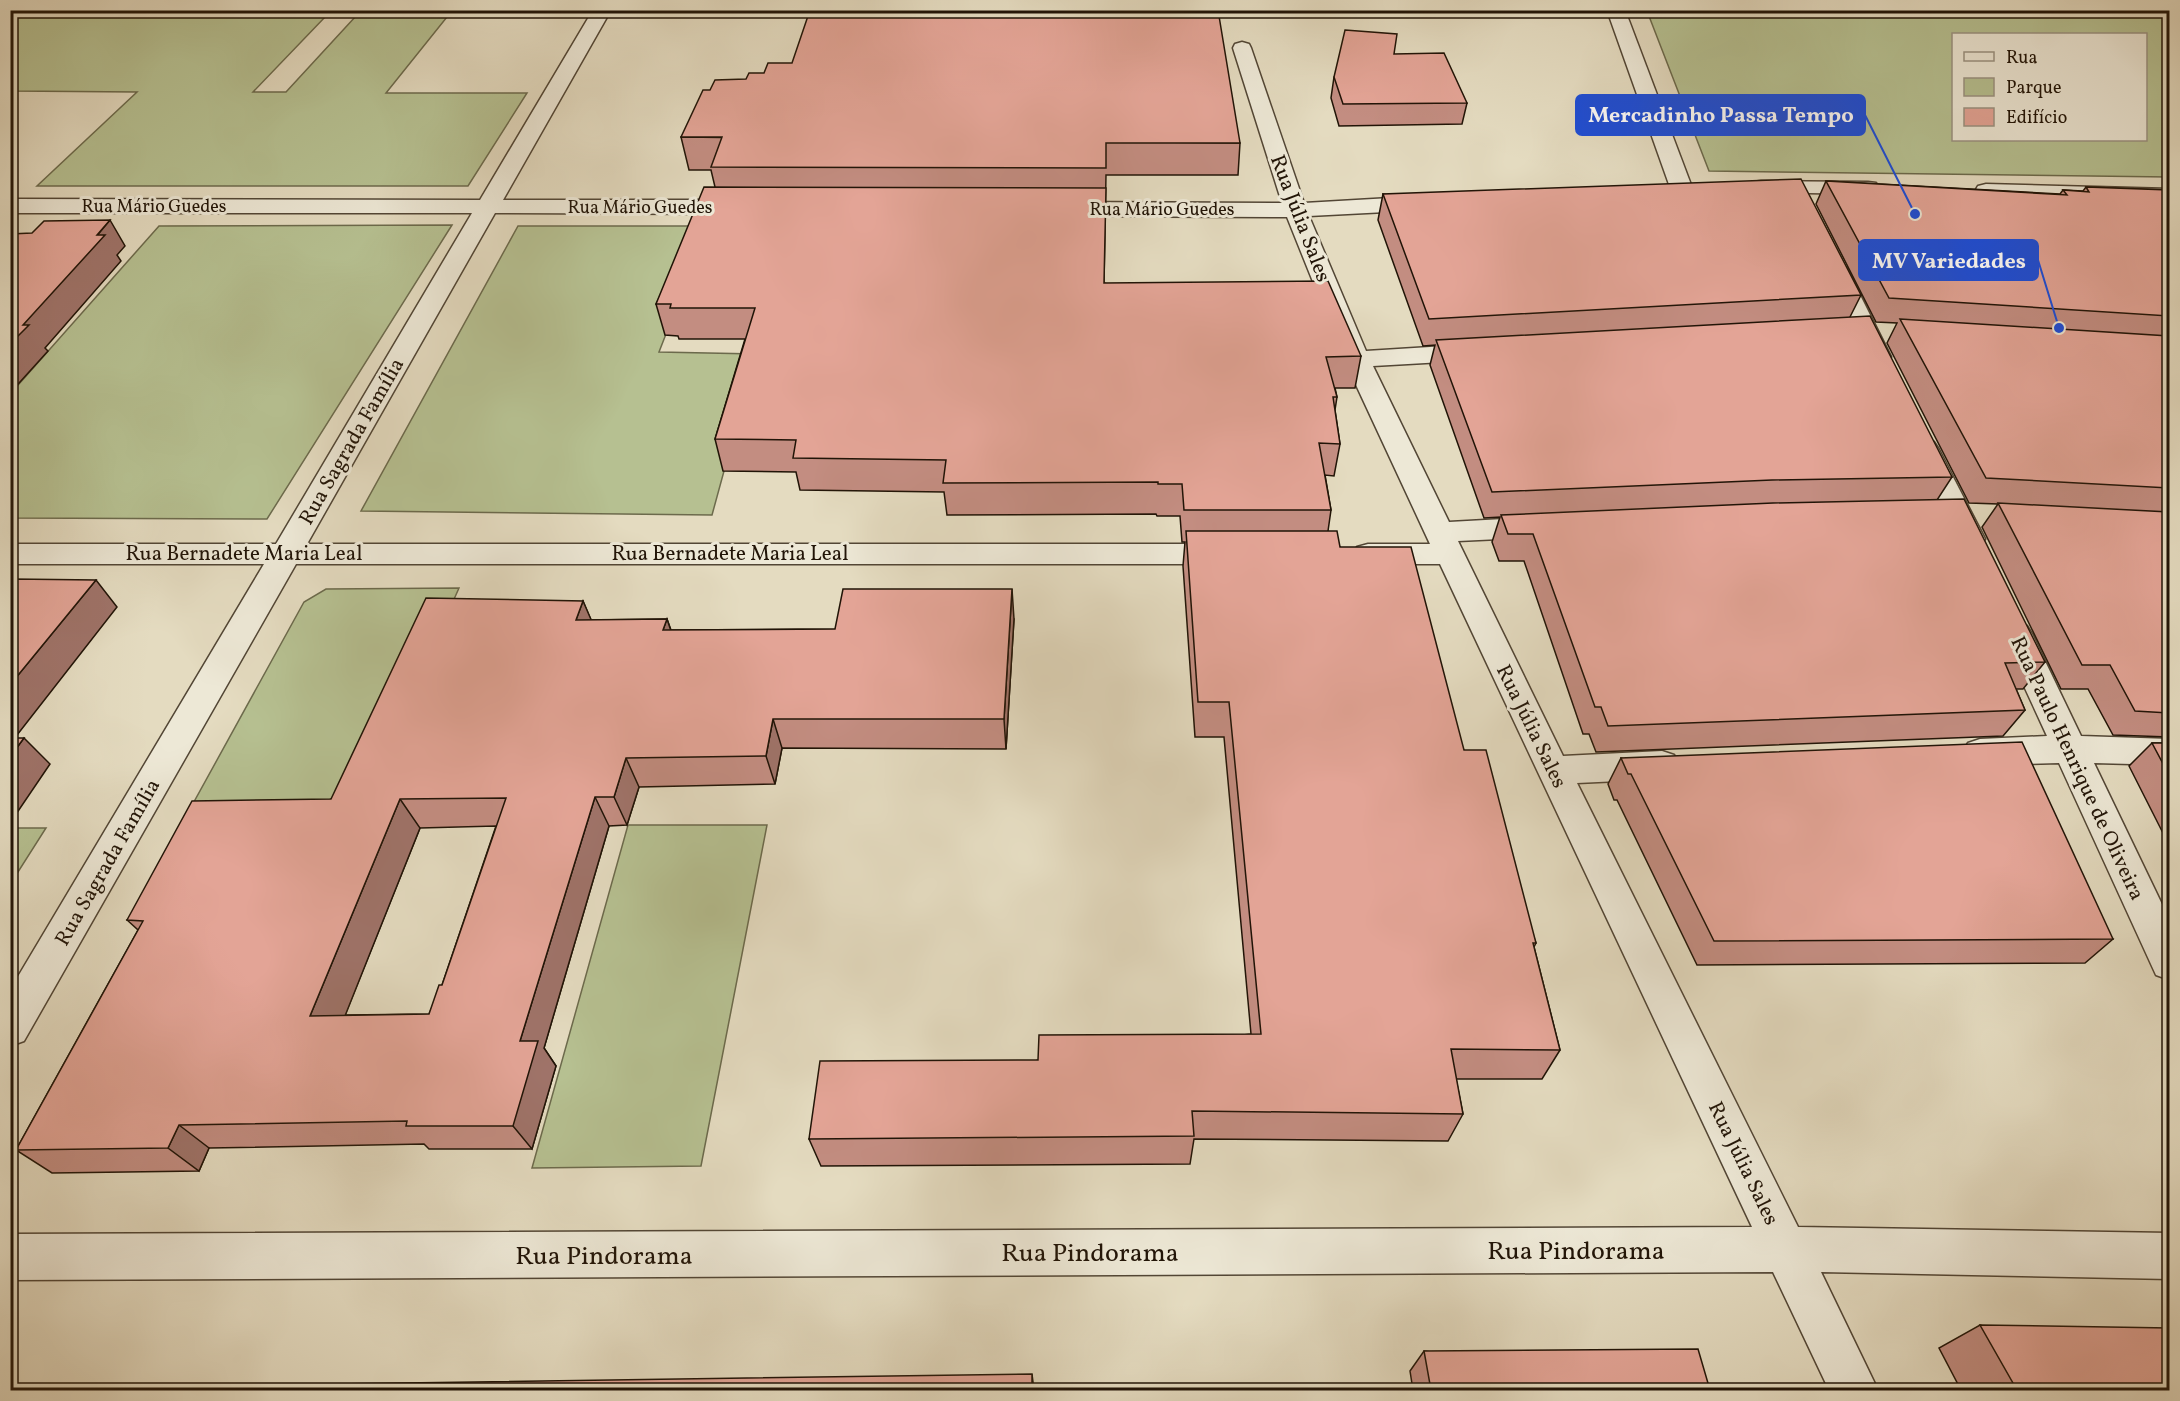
<svg xmlns="http://www.w3.org/2000/svg" width="2180" height="1401" font-family="Vollkorn,serif">
<style>
.green{fill:#b6c091;stroke:#6c6a4c;stroke-width:1.5;fill-rule:evenodd}
.lines{fill:none;stroke-linecap:round;stroke-linejoin:round}
.minor-casing{stroke:#524635;stroke-width:3}
.minor{fill:#ede8d6;fill-rule:evenodd}
.wall{fill:#c38d81;stroke:#211407;stroke-width:1.5;fill-rule:evenodd}
.shaded-wall{fill:#9f7369;stroke:#211407;stroke-width:1.5}
.building{fill:#e3a496;stroke:#211407;stroke-width:1.5;fill-rule:evenodd}
.labels{text-anchor:middle;stroke-width:6;stroke-linejoin:round;paint-order:stroke}
.far-street-label{font-size:18px;fill:#211407;stroke:#ede8d6}
.street-label{font-size:21px;fill:#211407;stroke:#ede8d6}
.near-street-label{font-size:26px;fill:#211407;stroke:#ede8d6}
.leader{fill:none;stroke:#1d4ed8;stroke-width:2}
.callout-dot{fill:#1d4ed8;stroke:#ede8d6;stroke-width:2}
.callout{fill:#1d4ed8;stroke:#1d4ed8;stroke-width:2}
.callout-label{font-size:22px;text-anchor:middle;font-weight:bold;fill:#fff}
</style>
<rect width="100%" height="100%" fill="#e4dbc0"/>
<filter id="stains"><feTurbulence type="fractalNoise" baseFrequency=".00333" numOctaves="4"/><feColorMatrix values="0 0 0 0 .2 0 0 0 0 .09 0 0 0 0 .02 0 0 0 .5 -.17"/></filter>
<radialGradient id="worn" r=".72"><stop offset=".6" stop-color="#630" stop-opacity="0"/><stop offset="1" stop-color="#630" stop-opacity=".3"/></radialGradient>
<!-- green -->
<g class="green">
<path d="M1647 11H2169V177L1709 171ZM1954 34H2146V140H1954Z"/>
<path d="M326 16 253 92H286L356 16 447 17 386 93H527L468 186H37L137 92 11 91V17Z"/>
<path d="M452 225 267 519 11 518V393L159 226Z"/>
<path d="M518 226H708L659 352 756 354 712 515 361 511Z"/>
<path d="M459 588 352 828 179 829 304 602 326 589Z"/>
<path d="M628 825H767L701 1166 532 1168Z"/>
<path d="M11 828H46L11 883 10 828Z"/>
</g>
<g class="lines">
<defs>
<g id="minor">
<path d="M593 10H611L503 200H741L749 202 752 207 749 212 741 214 495 213 307 544H1230L1241 547 1245 554 1241 561 1230 564H296L24 1041 10 1046V990L264 564H10V544H276L472 213H10V199L480 200Z"/>
<path d="M1607 10H1625L1693 190 1690 195 1682 196 1674 195 1671 190Z"/>
<path d="M1242 42 1249 44 1251 48 1304 203 1425 196 1433 198 1436 203 1433 208 1425 210 1309 216 1366 351 1478 344 1487 347 1491 352 1487 357 1478 360 1373 366 1449 522 1542 517 1552 520 1557 527 1552 534 1542 537 1458 541 1563 756 1662 751 1674 755 1679 765 1674 775 1662 779 1577 783 1798 1227 2170 1233V1279L1821 1272 1878 1390H1829L1773 1272 10 1280V1234L1752 1227 1440 564H1368L1357 561 1353 554 1357 547 1368 544H1430L1344 359 1287 217 1059 216 1051 214 1048 209 1051 204 1059 202 1282 203 1233 48 1235 44Z"/>
<path d="M1761 181 1868 182 1876 183 1879 188 1876 193 1868 194 1753 192 1750 187 1753 182Z"/>
<path d="M1986 184 2170 189V203L1978 196 1975 191 1978 186Z"/>
<path d="M1835 262 1843 264 1847 269 1891 357 1887 362 1878 365 1869 362 1865 357 1823 269 1827 264Z"/>
<path d="M1924 439 1934 442 1938 448 1985 539 1980 546 1970 549 1960 546 1955 539 1910 448 1914 442Z"/>
<path d="M2016 623 2027 626 2032 634 2081 736 2170 739V765L2094 763 2170 921V980L2156 975 2059 763 1980 765 1968 761 1963 752 1968 743 1980 739 2047 736 2000 634 2005 626Z"/>
</g>
</defs>
<!-- minor casing -->
<use href="#minor" class="minor-casing"/>
<!-- minor -->
<use href="#minor" class="minor"/>
</g>
<!-- wall -->
<g class="wall">
<path d="M1394 54 1467 103 1462 124 1339 126 1331 98 1334 77Z"/>
<path d="M681 137 1240 143 1238 175H1106L1104 283 1361 356 1355 388H1335L1337 397 1335 410 1340 444 1334 476 1325 475 1331 510 1328 531 1340 547 1464 750 1536 943 1534 947 1560 1050 1542 1079H1456L1463 1114 1448 1141 1194 1139 1190 1164 821 1166 809 1139 1038 1060 1251 1034 1224 737H1195L1183 566 1185 542H1182L1180 516H1157L1156 514 947 515 944 492 800 490 796 472 723 471 715 439 745 339H679L678 336 665 335 656 304 715 187 711 170H689Z"/>
<path d="M1826 181 2060 194 2063 190 2083 191 2086 187 2169 190V737L2113 735 2088 689H2061L1982 527 1998 504 1969 503 1887 343 1897 323 1876 322 1816 204Z"/>
<path d="M1383 194 1861 295 1850 317 1952 477 1937 500 2045 662 2023 689H2016L2025 710 2003 736 1596 752 1589 734H1583L1524 561H1499L1492 542 1500 517 1484 518 1430 365 1435 345 1423 346 1378 220Z"/>
<path d="M583 601 591 620 667 619 671 630 835 629 1014 619 1006 749 782 748 775 784 639 787 627 825 609 826 544 1048 556 1066 532 1149H429L424 1144 209 1148 199 1171 52 1173 16 1150 138 930 127 920 331 799ZM496 826 442 985 429 1014 345 1015 420 828Z"/>
<path d="M2152 743H2169V845L2129 766Z"/>
<path d="M1621 758 2113 939 2085 963 1697 965 1617 800H1614L1608 784Z"/>
<path d="M1980 1325 2169 1390H1961L1939 1348Z"/>
<path d="M1424 1351 1710 1390H1413L1410 1371Z"/>
</g>
<!-- shaded-wall -->
<g class="shaded-wall">
<path d="M110 220 125 246 117 255 121 261 45 348 48 351 10 393V344L23 325Z"/>
<path d="M96 580 117 607 10 744V685Z"/>
<path d="M1012 589 1014 619 1006 749 1004 719Z"/>
<path d="M583 601 596 631 576 620Z"/>
<path d="M667 619 677 649 663 630Z"/>
<path d="M773 719 782 748 775 784 766 756Z"/>
<path d="M24 738 50 764 10 823V757Z"/>
<path d="M626 758 639 787 627 825 614 797Z"/>
<path d="M595 797 609 826 544 1048 556 1066 532 1149 513 1126 520 1041Z"/>
<path d="M400 799 420 828 335 1041 310 1016Z"/>
<path d="M179 1125 209 1148 199 1171 168 1148Z"/>
<path d="M1032 1374 1034 1390H1032Z"/>
</g>
<!-- building -->
<g class="building">
<path d="M810 10H1218L1240 143H1106V168L711 167 722 137H681L703 90H710L715 80 746 79 749 73H764L768 63H792Z"/>
<path d="M1345 30 1397 34 1394 54 1444 53 1467 103 1343 104 1334 77Z"/>
<path d="M1801 179 1861 295 1429 319 1383 194Z"/>
<path d="M1826 181 2067 195 2063 190 2089 192 2086 187 2169 190V316L1889 298Z"/>
<path d="M704 187 1106 188 1104 283 1328 281 1361 356 1326 357 1337 397H1333L1340 444 1319 443 1331 510H1184L1182 484H1158V482L943 483 946 460 793 458 796 440 715 439 755 308H670L671 304H656Z"/>
<path d="M110 220 97 235H105L23 325H29L10 344V234L32 233 44 221Z"/>
<path d="M1870 316 1952 477 1772 480 1492 492 1436 340Z"/>
<path d="M1900 319 2169 336V488L1986 478Z"/>
<path d="M1964 499 2045 662 2005 663 2025 710 1608 726 1601 707H1595L1533 534H1508L1501 515 1773 503Z"/>
<path d="M1998 503 2169 512V713L2135 711 2110 665H2082Z"/>
<path d="M1186 531H1337L1340 547H1411L1464 750H1486L1536 943H1533L1560 1050 1451 1049 1463 1114 1192 1111 1194 1136 809 1139 820 1061 1038 1060 1039 1035 1261 1034 1229 702H1198Z"/>
<path d="M12 579 96 580 10 685V581Z"/>
<path d="M843 589H1012L1004 719H773L766 756 626 758 614 797H595L520 1041H538L513 1126H406L407 1121 179 1125 168 1148 16 1150 143 921 127 920 192 801 331 799 426 598 583 601 576 620 667 619 663 630 835 629ZM506 798 442 985H439L429 1014 310 1016 400 799Z"/>
<path d="M10 738H24L10 757Z"/>
<path d="M2022 742 2113 939 1714 941 1631 774H1628L1621 758Z"/>
<path d="M2152 743H2169V775Z"/>
<path d="M1980 1325 2169 1328V1390H2017Z"/>
<path d="M1698 1349 1710 1390H1431L1424 1351Z"/>
<path d="M1032 1374V1390H259L261 1385Z"/>
</g>
<g class="labels">
<!-- far-street labels -->
<g class="far-street-label">
<text x="154" y="212">Rua Mário Guedes</text>
<text x="640" y="213">Rua Mário Guedes</text>
<text x="1162" y="215">Rua Mário Guedes</text>
</g>
<!-- street labels -->
<g class="street-label">
<text transform="translate(1301 218) rotate(69)" y="7">Rua Júlia Sales</text>
<text transform="translate(351 441) rotate(-60)" y="7">Rua Sagrada Família</text>
<text x="244" y="560">Rua Bernadete Maria Leal</text>
<text x="730" y="560">Rua Bernadete Maria Leal</text>
<text transform="translate(1532 726) rotate(64)" y="7">Rua Júlia Sales</text>
<text transform="translate(2078 768) rotate(65)" y="7">Rua Paulo Henrique de Oliveira</text>
<text transform="translate(107 862) rotate(-60)" y="7">Rua Sagrada Família</text>
<text transform="translate(1744 1163) rotate(64)" y="7">Rua Júlia Sales</text>
</g>
<!-- near-street labels -->
<g class="near-street-label">
<text x="1576" y="1259">Rua Pindorama</text>
<text x="1090" y="1261">Rua Pindorama</text>
<text x="604" y="1264">Rua Pindorama</text>
</g>
</g>
<!-- callouts -->
<path class="leader" d="M1915 214L1865 115M2059 328L2038 260"/>
<g class="callout-dot">
<circle cx="1915" cy="214" r="6"/>
<circle cx="2059" cy="328" r="6"/>
</g>
<g class="callout">
<rect x="1576" y="95" width="289" height="40" rx="6"/>
<rect x="1859" y="240" width="179" height="40" rx="6"/>
</g>
<g class="callout-label">
<text x="1721" y="122">Mercadinho Passa Tempo</text>
<text x="1949" y="268">MV Variedades</text>
</g>
<!-- margin -->
<rect width="2180" height="1401" fill="none" stroke="#e4dbc0" stroke-width="36"/>
<rect x="12" y="12" width="2156" height="1377" fill="none" stroke="#211407" stroke-width="3"/>
<rect x="18" y="18" width="2144" height="1365" fill="none" stroke="#211407" stroke-width="1.5"/>
<!-- legend -->
<rect x="1952" y="33" width="195" height="108" fill="#ede8d6" stroke="#9b9383" stroke-width="1.5"/>
<rect x="1964" y="52" width="30" height="9" fill="#ede8d6" stroke="#9b9383" stroke-width="1.5"/>
<text x="2006" y="63" font-size="18" fill="#211407">Rua</text>
<rect x="1964" y="78" width="30" height="18" fill="#b6c091" stroke="#9b9383" stroke-width="1.5"/>
<text x="2006" y="93" font-size="18" fill="#211407">Parque</text>
<rect x="1964" y="108" width="30" height="18" fill="#e3a496" stroke="#9b9383" stroke-width="1.5"/>
<text x="2006" y="123" font-size="18" fill="#211407">Edifício</text>
<rect width="100%" height="100%" filter="url(#stains)"/>
<rect width="100%" height="100%" fill="url(#worn)"/>
</svg>
